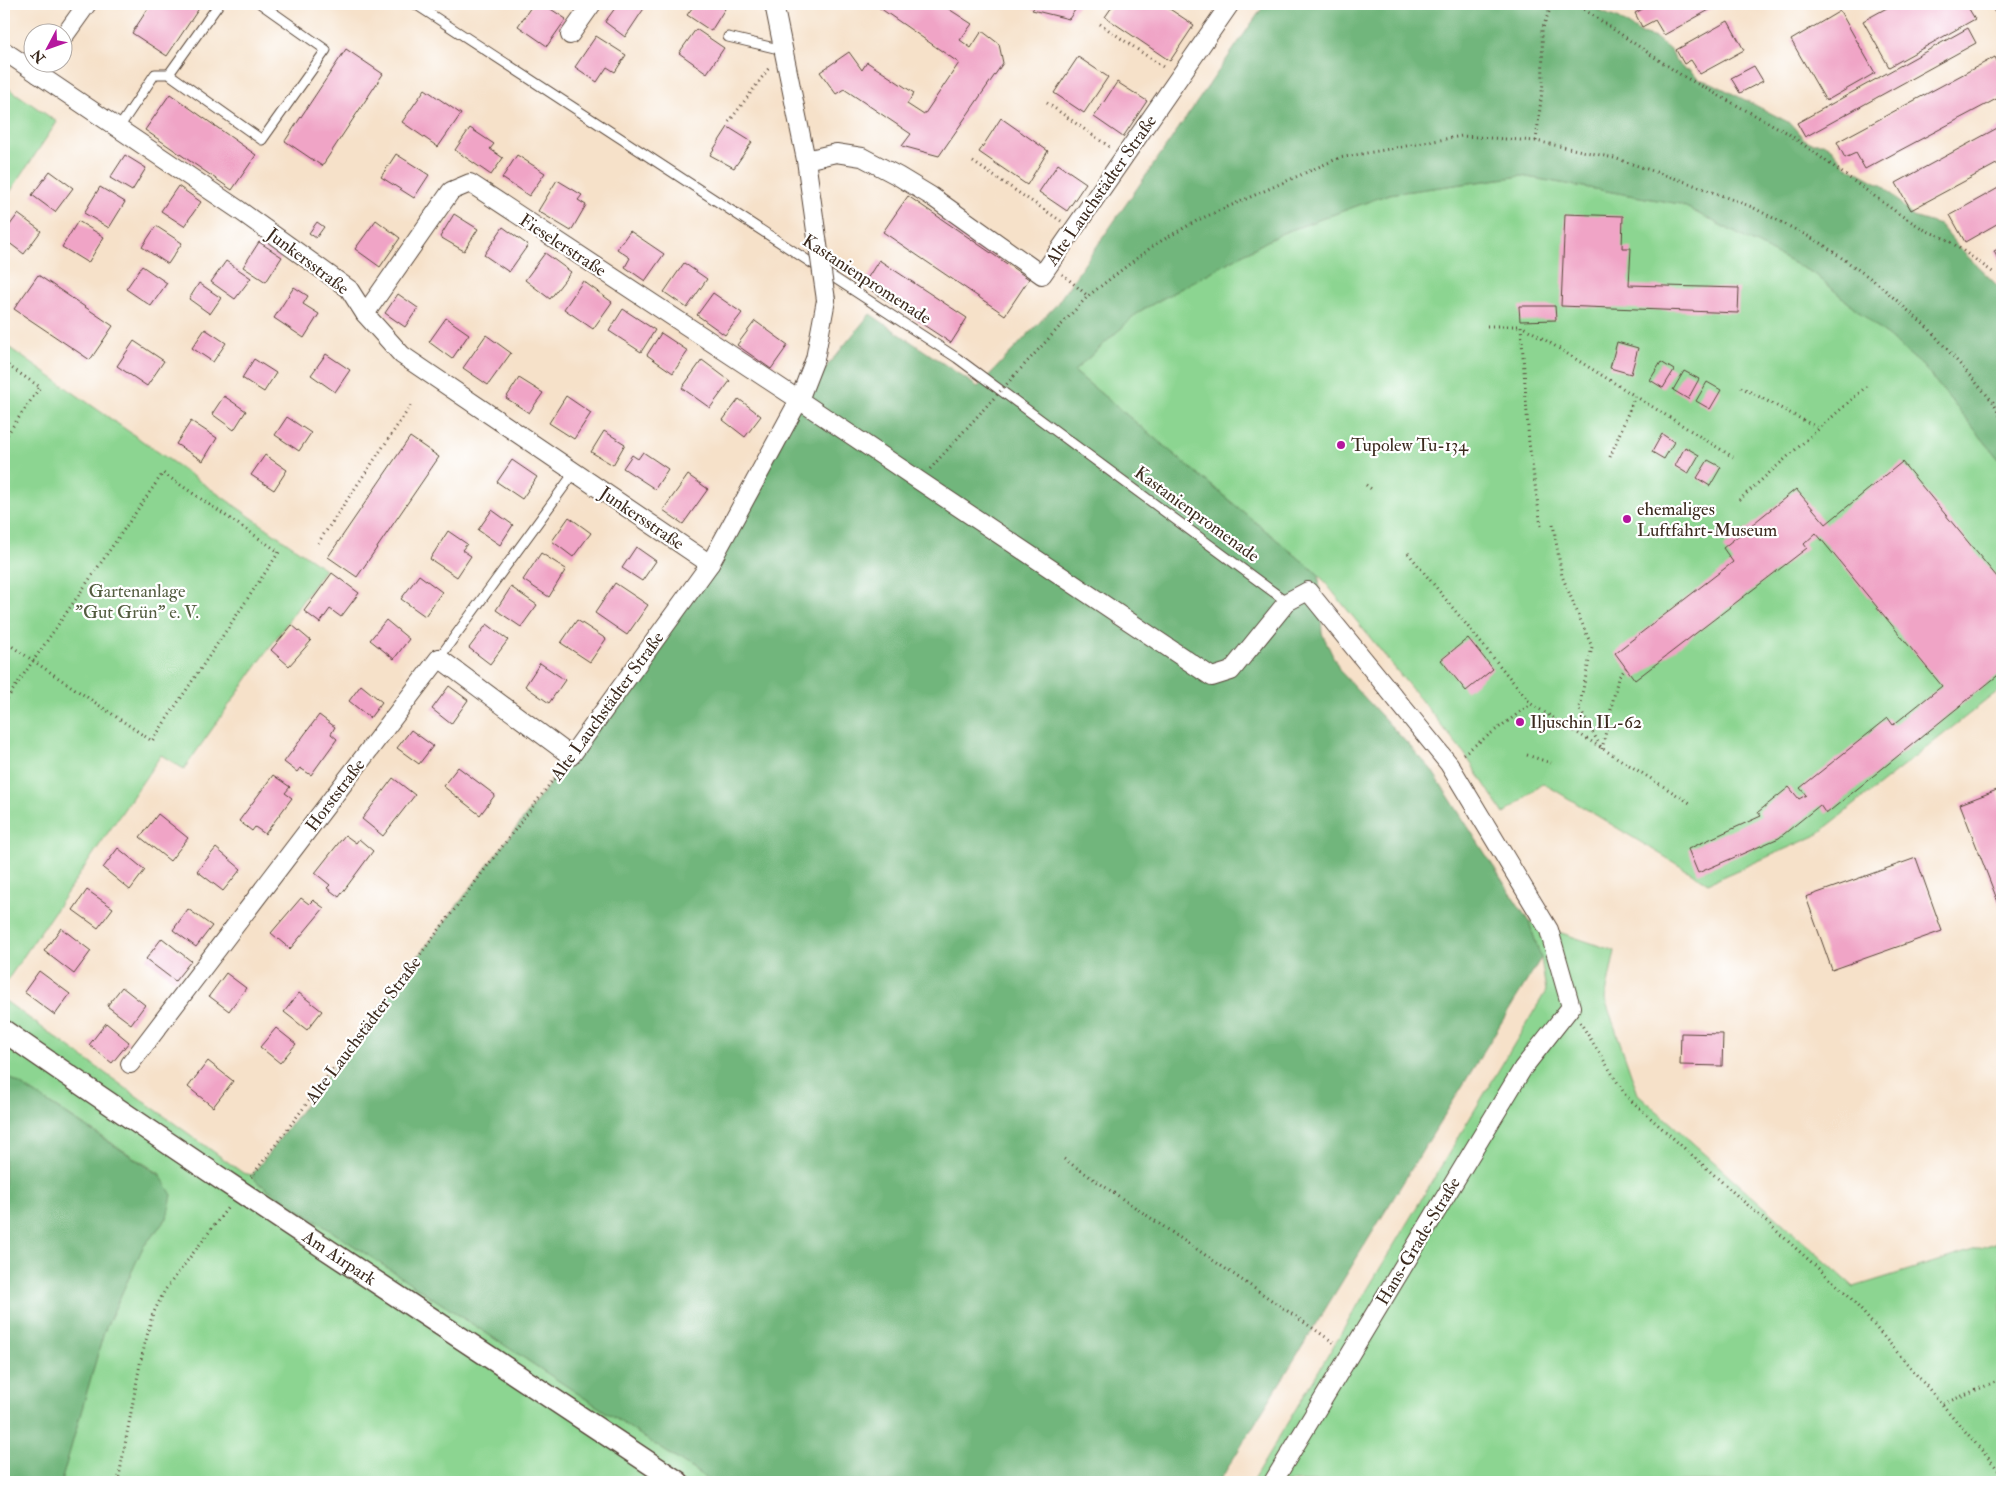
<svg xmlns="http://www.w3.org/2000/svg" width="2006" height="1486" font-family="'IM FELL Double Pica',serif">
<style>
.green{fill:#8cd591;stroke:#648058}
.forest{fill:#71b67b;stroke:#56704c}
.building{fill:#f0a4c6}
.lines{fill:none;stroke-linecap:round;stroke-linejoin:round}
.service-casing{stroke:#574538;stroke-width:11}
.minor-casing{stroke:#574538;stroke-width:20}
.tertiary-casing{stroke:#574538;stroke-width:24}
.path{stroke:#574538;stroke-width:3;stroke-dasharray:1 4;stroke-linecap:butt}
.service{stroke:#fff;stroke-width:9}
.minor{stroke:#fff;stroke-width:18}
.tertiary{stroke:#fff;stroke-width:21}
.minor-bridge-casing{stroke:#574538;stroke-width:20;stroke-linecap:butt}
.path-bridge{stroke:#574538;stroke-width:3;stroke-dasharray:1 4;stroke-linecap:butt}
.minor-bridge{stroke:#fff;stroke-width:18}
.poi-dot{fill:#b5179e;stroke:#fff;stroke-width:2}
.labels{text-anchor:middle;stroke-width:4.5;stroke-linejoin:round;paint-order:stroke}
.street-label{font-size:18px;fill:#3b2a1e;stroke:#fff}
.poi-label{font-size:18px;fill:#3b2a1e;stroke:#fff;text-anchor:start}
.park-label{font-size:18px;fill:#535d40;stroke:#fff}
</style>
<rect width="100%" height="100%" fill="#fff"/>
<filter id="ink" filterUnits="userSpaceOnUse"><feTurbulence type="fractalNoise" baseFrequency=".02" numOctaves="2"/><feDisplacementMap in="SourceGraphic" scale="10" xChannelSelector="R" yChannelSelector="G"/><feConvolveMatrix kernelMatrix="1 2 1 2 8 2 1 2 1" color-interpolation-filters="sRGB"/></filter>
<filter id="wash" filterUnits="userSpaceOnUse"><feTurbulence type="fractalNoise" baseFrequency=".0096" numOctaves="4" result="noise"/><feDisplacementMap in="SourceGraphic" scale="20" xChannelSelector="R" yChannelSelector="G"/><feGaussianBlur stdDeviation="1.12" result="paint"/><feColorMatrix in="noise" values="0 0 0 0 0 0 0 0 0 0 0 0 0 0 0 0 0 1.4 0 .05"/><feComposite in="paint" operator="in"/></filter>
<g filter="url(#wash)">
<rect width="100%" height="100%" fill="#f6e1c9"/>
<!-- green -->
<g class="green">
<path d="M4 85 57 122 4 201Z"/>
<path d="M1521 176 1680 204 1816 275 1923 366 2002 463V688L1815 836 1708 883 1543 783 1504 814 1464 753 1319 575 1074 371 1140 311 1280 234 1389 194Z"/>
<path d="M4 344 325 569 184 769 161 755 4 985Z"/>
<path d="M1529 922 1615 951 1605 999 1638 1094 1854 1287 2002 1241V1482H1252L1546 991 1541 958Z"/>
<path d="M4 1000 243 1173 252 1175 257 1182 712 1482H61L104 1332 143 1247 167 1218 160 1174 4 1074V1051L7 1052 4 1049Z"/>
</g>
<!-- forest -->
<g class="forest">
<path d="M1265 4H1595L1599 11 1617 18 1642 34 1656 38 1671 51 1676 61 1684 69 1690 70 1698 79 1712 83 1790 123 1804 139 1812 143H1823L1831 148 1845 165 1885 187 1913 217 1940 225 1962 251 2002 290V463L1923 366 1816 275 1680 204 1521 176 1389 194 1280 234 1140 311 1074 371 1319 575 1322 633 1340 671 1431 769 1529 922 1541 958 1219 1482H712L257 1182 252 1175 571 756 710 564 799 400 870 314 978 387 1056 305Z"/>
<path d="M4 1074 160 1175 172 1195 167 1218 143 1247 104 1332 61 1482H4Z"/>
</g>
<g id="blocks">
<!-- building -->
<g class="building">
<path d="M151 4H202L167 56 132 33Z"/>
<path d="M533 4H543L566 19 547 46 518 26Z"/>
<path d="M618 4H640L645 7 625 37 605 22Z"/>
<path d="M695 4H721L726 7 711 31 687 15Z"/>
<path d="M874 4H941L972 24 960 40 971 48 982 31 999 44 1003 63 939 156 902 146 911 134 844 89 836 94 820 72 849 52 862 70 867 62 914 93 907 104 924 115 959 63Z"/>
<path d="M1037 4H1079L1069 19 1032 10Z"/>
<path d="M1114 4H1162L1194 25 1170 61 1105 17Z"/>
<path d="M1602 4H1614L1605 9Z"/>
<path d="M1652 4H1720L1664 35 1655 20 1642 27 1635 13Z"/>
<path d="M1894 4H1966L1975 19 1889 67 1863 21Z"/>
<path d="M1840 11 1875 73 1826 101 1791 40Z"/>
<path d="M1728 21 1744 50 1700 74 1691 60 1684 64 1676 50Z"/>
<path d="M1968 28 1976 43 1805 137 1797 123Z"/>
<path d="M696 29 724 48 707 73 679 53Z"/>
<path d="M596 36 626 55 615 72 607 67 597 82 575 67Z"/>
<path d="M346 49 383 74 322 166 285 141Z"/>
<path d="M1078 57 1108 77 1084 113 1054 93Z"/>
<path d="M1995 57 2002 71V96L1865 169 1856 153 1845 158 1837 142Z"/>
<path d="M1754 66 1763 81 1740 93 1731 78Z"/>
<path d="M1117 82 1147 101 1123 137 1094 117Z"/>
<path d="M425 89 461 114 438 147 402 122Z"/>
<path d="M170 94 256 155 232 190 145 130Z"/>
<path d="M1001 118 1048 151 1027 185 979 152Z"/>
<path d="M2001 126 2002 161 1911 210 1896 183Z"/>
<path d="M728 127 752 142 734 168 710 155Z"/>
<path d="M470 128 494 144 490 149 503 158 491 175 455 150Z"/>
<path d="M396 154 429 175 414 198 381 177Z"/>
<path d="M125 155 146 168 132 191 110 178Z"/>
<path d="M517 155 545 173 529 196 502 178Z"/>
<path d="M1058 164 1086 183 1067 211 1039 192Z"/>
<path d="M50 171 73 188 55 212 32 195Z"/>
<path d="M557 180 582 195 578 200 586 205 571 231 538 211Z"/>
<path d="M178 186 201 202 184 226 161 211Z"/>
<path d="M2002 186V221L1965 242 1950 215Z"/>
<path d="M100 187 125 202 109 228 84 213Z"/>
<path d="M908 196 1029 279 1005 315 883 232Z"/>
<path d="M18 214 41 231 24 254 4 239V233Z"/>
<path d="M454 214 478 229 464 251 440 237Z"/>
<path d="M1565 214 1623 216 1622 248H1631L1629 285 1739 288 1738 313 1561 306Z"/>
<path d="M376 220 400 238 380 267 355 249Z"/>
<path d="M78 221 104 237 88 263 62 247Z"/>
<path d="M317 222 324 227 316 238 309 233Z"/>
<path d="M156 226 182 243 168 264 142 247Z"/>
<path d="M503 227 528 245 509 272 484 255Z"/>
<path d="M630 231 664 254 645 281 625 267 630 258 617 249Z"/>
<path d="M259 242 282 257 266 282 243 267Z"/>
<path d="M2002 247V267L1994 251Z"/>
<path d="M545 253 571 272 550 299 525 280Z"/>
<path d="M879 260 967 318 951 343 863 285Z"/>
<path d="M226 261 251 278 235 299 211 282Z"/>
<path d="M684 263 707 279 687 308 664 292Z"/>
<path d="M142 266 167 283 151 306 126 289Z"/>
<path d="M38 275 113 326 90 360 14 309Z"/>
<path d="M583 281 612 302 593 329 564 309Z"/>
<path d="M199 283 221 298 210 314 189 299Z"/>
<path d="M294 287 308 296 303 304 319 314 304 338 274 318Z"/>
<path d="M713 293 742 313 725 335 697 315Z"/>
<path d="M398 294 418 308 405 327 385 313Z"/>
<path d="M1519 306H1555L1556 320 1520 321Z"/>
<path d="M623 309 655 330 641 352 609 331Z"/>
<path d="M446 318 469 334 452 359 429 342Z"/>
<path d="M755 321 788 345 771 369 737 345Z"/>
<path d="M205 329 226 343 213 362 192 348Z"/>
<path d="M661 333 688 351 673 373 647 355Z"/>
<path d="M486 335 511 353 488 385 463 368Z"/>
<path d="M134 341 164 361 147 386 117 366Z"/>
<path d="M1617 342 1638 348 1631 374 1610 368Z"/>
<path d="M326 354 350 370 335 392 311 375Z"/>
<path d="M254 359 276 373 264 392 242 378Z"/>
<path d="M702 360 730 381 710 408 682 388Z"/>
<path d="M1661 362 1674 370 1663 388 1650 380Z"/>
<path d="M1684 371 1699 379 1688 399 1673 390Z"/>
<path d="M519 378 543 393 529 413 506 398Z"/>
<path d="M1707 382 1721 390 1710 409 1696 401Z"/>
<path d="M224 396 246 411 234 430 212 414Z"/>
<path d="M566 396 591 413 574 439 549 423Z"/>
<path d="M739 399 761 416 745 437 723 420Z"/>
<path d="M287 417 311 433 299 451 275 435Z"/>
<path d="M191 421 217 438 203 461 176 444Z"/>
<path d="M604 431 625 444 613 465 591 452Z"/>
<path d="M1662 434 1674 442 1664 459 1652 452Z"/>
<path d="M410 437 439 457 357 577 328 557Z"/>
<path d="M1685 447 1699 455 1688 474 1675 466Z"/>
<path d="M643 452 668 469 655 489 623 468 632 455 638 459Z"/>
<path d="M265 455 287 470 274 490 251 475Z"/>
<path d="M512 460 537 477 522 499 497 482Z"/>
<path d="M1708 460 1721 467 1710 486 1697 478Z"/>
<path d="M1902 462 2002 583V672L1826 814 1820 805 1779 838 1698 873 1688 849 1761 816 1758 812 1789 787 1799 799 1806 795 1800 788 1888 718 1893 725 1942 686 1816 533 1804 544 1807 548 1635 680 1615 653 1733 562 1723 548 1796 489 1826 524Z"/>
<path d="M688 475 708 489 683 524 663 510Z"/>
<path d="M492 510 513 525 500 545 478 530Z"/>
<path d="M569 517 591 533 573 557 552 541Z"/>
<path d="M448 531 467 544 462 550 471 556 457 577 430 559Z"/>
<path d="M636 547 656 561 642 581 622 568Z"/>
<path d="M541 553 566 569 549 597 523 580Z"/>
<path d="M332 573 359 593 341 617 330 609 320 623 304 611Z"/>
<path d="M419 575 442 592 425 616 401 599Z"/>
<path d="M615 583 648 605 627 635 595 613Z"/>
<path d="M511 587 537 605 521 627 496 610Z"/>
<path d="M386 620 409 639 394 659 370 640Z"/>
<path d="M577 620 606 639 590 662 561 643Z"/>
<path d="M487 624 508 640 490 664 469 648Z"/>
<path d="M292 625 311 641 289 666 271 650Z"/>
<path d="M1468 638 1493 669 1466 691 1441 660Z"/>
<path d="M540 663 565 680 549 703 525 686Z"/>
<path d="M361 685 382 702 370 718 349 701Z"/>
<path d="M449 686 468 700 451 724 432 709Z"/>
<path d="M319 715 335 727 331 734 337 739 311 775 300 768 297 772 284 762Z"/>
<path d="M411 730 433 746 419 764 397 748Z"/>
<path d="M458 767 495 795 480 815 443 786Z"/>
<path d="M273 775 290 787 285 793 292 798 265 834 255 827 252 831 239 821Z"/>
<path d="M393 778 415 795 383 836 362 819Z"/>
<path d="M1997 790 2002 804V906L2000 907 1960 804Z"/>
<path d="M158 814 188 838 170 861 140 837Z"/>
<path d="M345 835 356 843 359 839 373 851 339 897 327 888 330 885 315 873Z"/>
<path d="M118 848 145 870 130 890 103 868Z"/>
<path d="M216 848 241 869 223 891 197 871Z"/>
<path d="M1916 858 1942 931 1832 970 1806 897Z"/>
<path d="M87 890 113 908 98 928 73 910Z"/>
<path d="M301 898 309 904 313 900 324 908 290 949 271 933Z"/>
<path d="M188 909 212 926 196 947 173 930Z"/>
<path d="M61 928 91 951 74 974 44 951Z"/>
<path d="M162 938 191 961 175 981 146 959Z"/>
<path d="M39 971 70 994 55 1015 24 992Z"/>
<path d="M226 973 246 988 229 1011 209 996Z"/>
<path d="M122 987 145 1005 131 1024 107 1006Z"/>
<path d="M299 993 322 1011 307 1030 284 1012Z"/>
<path d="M106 1023 129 1042 112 1063 89 1045Z"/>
<path d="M276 1028 296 1044 280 1063 260 1047Z"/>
<path d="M1681 1033 1723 1034 1722 1066 1680 1065Z"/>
<path d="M208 1061 233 1081 213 1107 188 1087Z"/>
</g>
</g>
</g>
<g filter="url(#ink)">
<use href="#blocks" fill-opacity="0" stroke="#574538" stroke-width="1"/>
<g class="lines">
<defs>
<g id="service">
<path d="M415 4 957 358 1287 602"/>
<path d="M728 37 783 50"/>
<path d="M169 74 219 4"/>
<path d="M118 129 155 74H169L262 140 326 50 261 4"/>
<path d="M439 658 574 473"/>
</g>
<g id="minor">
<path d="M774 4 806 160 817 238"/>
<path d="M2001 4 2002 6"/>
<path d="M570 35 592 4"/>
<path d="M62 39 87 4"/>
<path d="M4 51 38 74"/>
<path d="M47 62 38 74 239 210 349 289 365 314 402 355 710 564"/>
<path d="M806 160 836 153 862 157 898 176 931 196 1042 275 1230 4"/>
<path d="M365 314 451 191 470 183 799 400 1212 677 1231 671 1287 602 1308 591 1449 764 1549 930 1571 1007 1523 1068 1273 1482"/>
<path d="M130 1064 439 658 571 756 710 564 799 400 815 359 826 300"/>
</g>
<g id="tertiary">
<path id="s1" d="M4 1031C226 1185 453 1332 678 1482"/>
</g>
</defs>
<!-- service casing -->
<use href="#service" class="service-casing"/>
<!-- minor casing -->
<use href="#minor" class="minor-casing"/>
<!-- tertiary casing -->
<use href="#tertiary" class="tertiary-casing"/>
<!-- path -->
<g class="path">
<path d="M1576 4 1681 75 1786 132 1899 214 1925 230 1948 240 1994 273"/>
<path d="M1100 24 1166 69"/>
<path d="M1047 103 1111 148"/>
<path d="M729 122 769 68"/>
<path d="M1536 141 1543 83 1542 30 1552 4"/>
<path d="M973 162 1061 221"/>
<path d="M1062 274 1088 296"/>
<path d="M1487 326H1521"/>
<path d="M4 363 40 387 4 439"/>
<path d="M1014 376 1088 296 1154 245 1198 220 1339 158 1462 136 1536 141 1614 158 1686 182 1752 207 1821 243 1877 283 1930 330 1993 402 2002 420"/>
<path d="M1741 387 1820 429"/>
<path d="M1610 457 1635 396"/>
<path d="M930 469 983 410"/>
<path d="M1366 485 1374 491"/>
<path d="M1739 500 1868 385"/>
<path d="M1553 524 1562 576 1592 647 1579 708 1602 749"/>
<path d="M1541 526 1529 443 1521 326 1534 333 1733 457"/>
<path d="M318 543 412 404"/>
<path d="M1408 553 1531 704"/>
<path d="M4 641 152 741 279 552 163 473 4 703"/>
<path d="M1602 749 1618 678 1626 668"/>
<path d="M1463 754 1531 704 1690 803"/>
<path d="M1527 755 1551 763"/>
<path d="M1580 1022 1626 1096 1848 1295 2002 1474"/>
<path d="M1064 1159 1336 1344"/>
<path d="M251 1177 562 768"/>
<path d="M1943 1404 2002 1379"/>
<path d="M118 1482 140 1364 152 1316 165 1290 229 1206"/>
</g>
<!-- service -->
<use href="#service" class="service"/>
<!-- minor -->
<use href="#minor" class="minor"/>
<!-- tertiary -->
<use href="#tertiary" class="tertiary"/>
<defs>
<path id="minor-bridge" d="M817 238 826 300"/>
</defs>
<!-- minor-bridge casing -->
<use href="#minor-bridge" class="minor-bridge-casing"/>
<!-- path-bridge -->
<path class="path-bridge" d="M983 410 1014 376"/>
<!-- minor-bridge -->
<use href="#minor-bridge" class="minor-bridge"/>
</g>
</g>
<!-- markers -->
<g class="poi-dot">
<circle cx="1341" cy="445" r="5"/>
<circle cx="1627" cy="519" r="5"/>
<circle cx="1520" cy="722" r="5"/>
</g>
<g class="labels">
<!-- street labels -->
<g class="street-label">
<text transform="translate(1101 190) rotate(-55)" y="6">Alte Lauchstädter Straße</text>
<text transform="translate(563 245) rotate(33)" y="6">Fieselerstraße</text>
<text transform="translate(308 261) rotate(37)" y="6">Junkersstraße</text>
<text transform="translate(867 279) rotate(33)" y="6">Kastanienpromenade</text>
<text transform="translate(1197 514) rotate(36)" y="6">Kastanienpromenade</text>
<text transform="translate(642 518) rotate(34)" y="6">Junkersstraße</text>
<text transform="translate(607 706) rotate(-54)" y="6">Alte Lauchstädter Straße</text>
<text transform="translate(335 795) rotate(-53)" y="6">Horststraße</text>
<text transform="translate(363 1030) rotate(-53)" y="6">Alte Lauchstädter Straße</text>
<text transform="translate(1418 1241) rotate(-59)" y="6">Hans-Grade-Straße</text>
<text dy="6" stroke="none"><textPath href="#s1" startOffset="405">Am Airpark</textPath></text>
</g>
<!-- poi labels -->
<g class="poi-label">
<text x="1351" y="451">Tupolew Tu-134</text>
<text x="1637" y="515">ehemaliges<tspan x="1637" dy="21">Luftfahrt-Museum</tspan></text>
<text x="1530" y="728">Iljuschin IL-62</text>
</g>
<!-- park labels -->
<g class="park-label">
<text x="137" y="597">Gartenanlage<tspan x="137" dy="21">"Gut Grün" e. V.</tspan></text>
</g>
</g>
<!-- margin -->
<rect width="2006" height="1486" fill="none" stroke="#fff" stroke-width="20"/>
<!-- north arrow -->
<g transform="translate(48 48) rotate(229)"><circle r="24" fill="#ffffff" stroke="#b1aaa5"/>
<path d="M0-4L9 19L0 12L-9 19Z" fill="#b5179e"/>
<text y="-8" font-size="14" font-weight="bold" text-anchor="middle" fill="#3b2a1e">N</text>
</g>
</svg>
